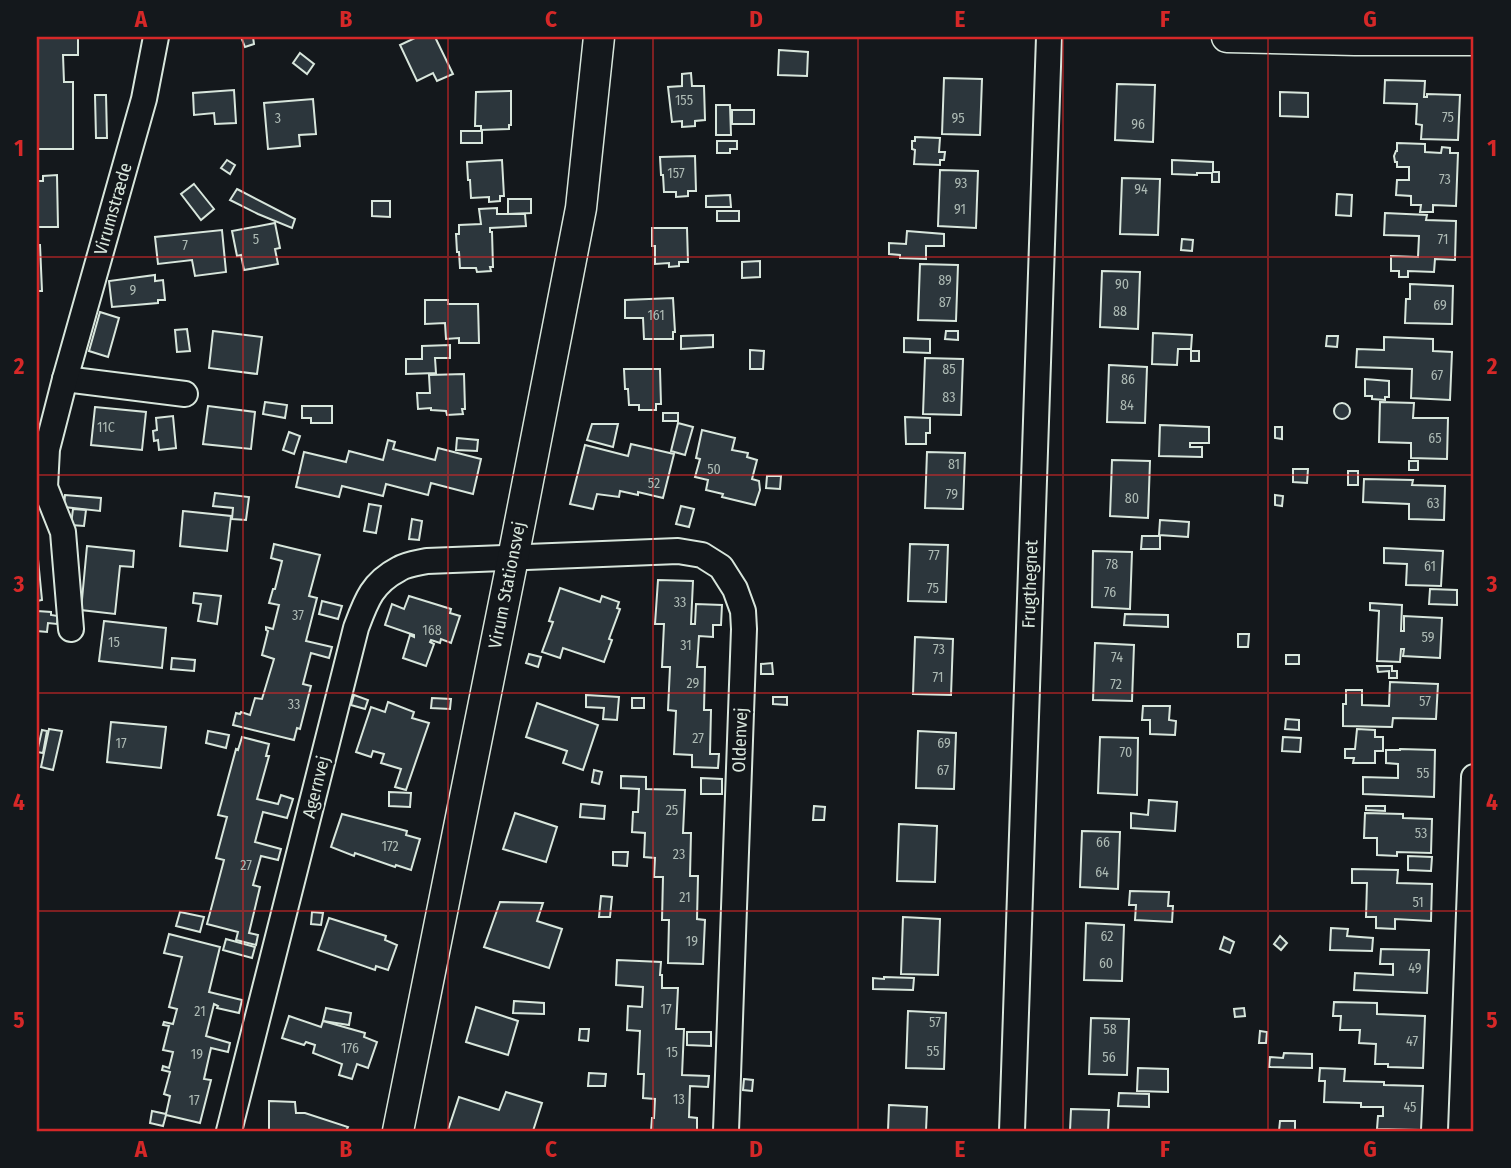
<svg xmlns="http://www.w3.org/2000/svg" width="1511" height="1168" font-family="'Fira Sans Condensed',sans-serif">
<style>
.building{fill:#2c363c;stroke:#d8e6dc;stroke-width:2}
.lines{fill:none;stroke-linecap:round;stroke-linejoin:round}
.minor-casing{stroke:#d8e6dc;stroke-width:28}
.tertiary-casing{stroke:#d8e6dc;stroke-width:33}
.minor{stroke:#14181c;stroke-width:24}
.tertiary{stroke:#14181c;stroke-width:30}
.grid{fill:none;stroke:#d62828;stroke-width:2;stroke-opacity:0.55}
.labels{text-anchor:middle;stroke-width:5;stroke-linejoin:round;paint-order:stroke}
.number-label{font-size:14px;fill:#adbab4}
.street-label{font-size:18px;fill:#d8e6dc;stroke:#14181c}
.neatline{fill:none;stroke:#d62828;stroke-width:2.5}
.grid-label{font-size:23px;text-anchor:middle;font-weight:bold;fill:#d62828}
</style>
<rect width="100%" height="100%" fill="#14181c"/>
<!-- building -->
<g class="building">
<path d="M37 37H78V55H63L64 82H73V149H37Z"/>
<path d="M241 37H253L254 44 245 47Z"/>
<path d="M417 37H435L453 74 437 81 433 73 417 81 400 45Z"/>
<path d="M779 50 808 52 807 76 778 75Z"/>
<path d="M300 53 314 64 307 74 293 63Z"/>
<path d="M691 73 692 86H704L705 120 695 121V126L682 127V121L672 122 668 87 682 86V74Z"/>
<path d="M944 78 982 79 980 135 942 134Z"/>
<path d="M1385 80 1425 81 1424 97H1427V94L1460 95 1458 140 1421 139 1422 125 1416 124 1417 104 1384 103Z"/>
<path d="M1117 84 1155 85 1153 142 1115 140Z"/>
<path d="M234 90 236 123 215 124 214 113 194 115 193 93Z"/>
<path d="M511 91V125H509V129L481 130V126H475L476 92Z"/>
<path d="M1280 92 1308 93V117L1280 116Z"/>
<path d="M95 95H106L107 138H96Z"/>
<path d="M313 99 316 134 299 135 300 146 268 149 264 103Z"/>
<path d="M716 105H730L731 135H716Z"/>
<rect x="732" y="110" width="22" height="14"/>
<rect x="461" y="131" width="21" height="12"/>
<path d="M915 137 940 138 939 152H945L944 160H940V165L914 164 915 150 912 149V141H915Z"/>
<path d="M717 141H737V149H730V153H717Z"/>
<path d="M1397 143 1425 144V152L1441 153 1442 147 1450 148V153H1458L1456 206 1433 205V212H1420L1421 205H1411V196L1396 195 1397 180H1409V167H1397V162H1395L1394 156 1396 151H1397Z"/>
<path d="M695 156 696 191H688V196L676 197V192H664L663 175H661L660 157Z"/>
<path d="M227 160 235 165 230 174 221 168Z"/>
<path d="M502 160 504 196H500V201L489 202V197L471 198 470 180H468L467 162Z"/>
<path d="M1172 160 1213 162V172H1219V182H1212V173H1197V175L1172 174Z"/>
<path d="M940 170 978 171 976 228 938 226Z"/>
<path d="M57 175 58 227H37V181H43V176Z"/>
<path d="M1122 178 1160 179 1158 235 1120 234Z"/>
<path d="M194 184 214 209 201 220 181 194Z"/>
<path d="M237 189 295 219 292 228 258 214 230 200Z"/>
<path d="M1337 194 1352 195 1351 216 1336 215Z"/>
<path d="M730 195 731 207H706V196Z"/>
<path d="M508 199H531V213L508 214Z"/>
<path d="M372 201H390V217L372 216Z"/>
<path d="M497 208V214H525L526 226 490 228V232H492L493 267H490L491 271 477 272 476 268H460L459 252H457L456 234H459V225L481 224 479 209Z"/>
<rect x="717" y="211" width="22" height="10"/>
<path d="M1385 213 1427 215 1426 220 1456 221 1455 260 1435 259 1434 272 1408 271V277H1399V271H1391V256L1418 257 1419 236 1384 235Z"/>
<path d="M275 223 280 248 275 249 278 264 244 270 241 255 237 256 232 231Z"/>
<path d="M652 228H687L688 262H679V266L669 267V263L655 264V246H652Z"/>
<path d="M222 230 226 272 195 276 192 260 158 264 155 237Z"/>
<path d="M907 231 944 234V246H926V259L900 258V255L889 254V243L906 244Z"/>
<path d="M1182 239 1193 240 1192 251 1181 250Z"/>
<path d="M37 245H40L42 291H37Z"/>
<path d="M760 261V277L742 278V262Z"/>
<path d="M920 264 958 265 956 321 918 320Z"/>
<path d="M1102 271 1140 272 1138 329 1100 327Z"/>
<path d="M155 275V281L163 280 165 300H158V303L112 307 109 281Z"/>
<path d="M1410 284 1453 286 1452 324 1405 323 1406 299H1410Z"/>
<path d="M673 298 675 332H673V339H644L643 318H625V300Z"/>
<path d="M425 300H448V304H478L479 343H459V338L446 339 445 323 425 324Z"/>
<path d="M100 312 119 318 108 357 89 351Z"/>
<path d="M187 329 190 351 177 352 175 330Z"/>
<path d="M213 331 262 337 257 374 209 368Z"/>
<path d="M946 331H958V340L945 339Z"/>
<path d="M1153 333 1192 335 1191 349H1178L1177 365 1152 364Z"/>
<path d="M713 335V347L681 349V336Z"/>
<path d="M1327 336H1338L1337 347 1326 346Z"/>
<path d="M1384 337 1433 339V351L1452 352 1450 400 1411 398 1412 369 1356 367 1357 349 1384 350Z"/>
<path d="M904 338 930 339V353L904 352Z"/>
<path d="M450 345V358H435L436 373 406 374V359H422V346Z"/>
<path d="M750 350 764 351 763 369H750Z"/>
<rect x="1191" y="351" width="8" height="10"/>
<path d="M925 358 963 359 961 415 923 414Z"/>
<path d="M1109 365 1147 367 1145 423 1107 422Z"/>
<path d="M624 369H660L661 404H656V410H639V405H629L628 389H625Z"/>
<path d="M464 374 465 409H462L463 414 447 415 446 411 431 410V408L418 409 417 393H430L429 375Z"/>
<path d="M1365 379 1389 381V397H1385V400L1372 399V396H1365Z"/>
<path d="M265 402 287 405 285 418 263 414Z"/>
<path d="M1380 402 1414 403 1413 418H1448L1447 459 1411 458V443L1379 442Z"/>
<circle cx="1342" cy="411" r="8"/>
<path d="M208 406 255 412 251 449 203 444Z"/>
<path d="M302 406H332V423H311V418H302Z"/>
<path d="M95 407 146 412 142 450 91 445Z"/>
<rect x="663" y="413" width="15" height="8"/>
<path d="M173 416 176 448 159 450 158 440 154 441 153 431 157 430 156 418Z"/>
<path d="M905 417 930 418V433H926V444H906Z"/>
<path d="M678 423 693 427 685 455 671 451Z"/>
<path d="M592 424H618L613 447 587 440Z"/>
<path d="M1160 425 1209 427V443H1190V447H1202V457L1159 456Z"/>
<path d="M1275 427H1282V439L1275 438Z"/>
<path d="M702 430 735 438 732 450 748 453 747 457 757 460 752 479 759 481 760 490 755 505 722 497 723 494 706 490 708 480 695 477 700 459 696 458Z"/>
<path d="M289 432 300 436 294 454 283 450Z"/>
<path d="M457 438 478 440 477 451 456 450Z"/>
<path d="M388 440 395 442 393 449 435 460 438 448 481 459 473 494 431 483 428 495 386 484 383 496 342 486 339 497 296 487 304 452 346 462 349 451 383 460Z"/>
<path d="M631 444 674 454 663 498 638 492V495L620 491 619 497 597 494 593 509 570 504 585 445 628 456Z"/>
<path d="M927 452 965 453 963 509 925 508Z"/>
<path d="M1112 460 1150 461 1148 518 1110 516Z"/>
<rect x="1409" y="461" width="9" height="9"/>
<path d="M1293 469H1308L1307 483 1293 482Z"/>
<rect x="1348" y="471" width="10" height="14"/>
<path d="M767 476H781L780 489 766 488Z"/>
<path d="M1364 479 1413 480 1412 485 1445 486 1444 520 1409 519V504L1363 502Z"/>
<path d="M215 493 249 497 246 520 232 519 233 508 213 506Z"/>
<path d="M65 495 101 498 100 511 64 507Z"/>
<path d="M1275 495 1283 496 1282 506 1275 505Z"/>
<path d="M369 504 381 506 376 533 364 531Z"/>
<path d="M681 506 694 509 689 527 676 524Z"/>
<path d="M73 509 86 510 84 526 71 525Z"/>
<path d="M183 511 231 516 227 551 180 546Z"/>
<path d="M412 519 422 521 419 540 409 539Z"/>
<path d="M1160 520 1189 522 1188 537 1159 535Z"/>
<path d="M1142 536H1160V549H1141Z"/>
<path d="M274 544 320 555 309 596 317 598 306 641 332 647 329 658 311 653 303 684 311 686 300 729 297 728 294 740 233 725 236 713 240 714 241 712 250 715 255 698 262 699 274 659 262 655 268 631 266 630V627L273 629 279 605 269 603 273 589H275L282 561 271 558Z"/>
<path d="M910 544 948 545 946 602 908 601Z"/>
<path d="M87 546 134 551 133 567 120 566 115 614 81 610Z"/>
<path d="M1384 548 1443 551 1441 586 1406 585 1407 564 1384 563Z"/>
<path d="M37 549 42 600 37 601Z"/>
<path d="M1093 551 1132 552 1130 609 1092 607Z"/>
<path d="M658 580 693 581 691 624H695L696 604 722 605 721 625H713V637L699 636 697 667H705L704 710H711L710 754H719L718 768 692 767V755L674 754 676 711 668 710 670 667H662L664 624H655Z"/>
<path d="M560 588 600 602 602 596 619 602 617 608 620 609 609 639 612 640 604 662 563 648 560 658 542 652 553 622 549 621Z"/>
<path d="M1430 589 1457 590V605L1429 604Z"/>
<path d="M194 593 221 596 217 624 198 621 201 604 193 603Z"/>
<path d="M409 596 451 609 450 613 460 616 451 643 441 639 440 643 431 640 430 642 434 644 426 666 403 658 410 635 414 637V635L385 625 392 604 404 609Z"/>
<path d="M322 601 342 606 338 619 319 614Z"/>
<path d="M1370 603 1402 605 1401 631H1404V616L1442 618 1440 658 1403 656 1404 649H1401L1400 662 1377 661 1379 611 1370 610Z"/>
<path d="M37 611 51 612V615L58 616 57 624 48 623 47 632 37 631Z"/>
<path d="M1125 614 1168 615V627L1124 625Z"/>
<path d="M104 621 166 628 162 668 99 661Z"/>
<path d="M1238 634H1249L1248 647H1238Z"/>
<path d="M915 637 953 639 951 695 913 694Z"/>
<path d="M1095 643 1134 645 1132 701 1093 700Z"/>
<path d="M529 654 541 657 538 667 526 663Z"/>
<rect x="1286" y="655" width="13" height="9"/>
<path d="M172 658 195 660 194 671 171 669Z"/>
<path d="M772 663 773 674H761V664Z"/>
<path d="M1377 666H1392V671H1397V678H1389V671L1378 672Z"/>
<path d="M1390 682 1438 684 1436 719 1393 718 1392 727 1343 726V704H1346V690H1362V705L1389 706Z"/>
<path d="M354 695 368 700 365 709 351 705Z"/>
<path d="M586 695 619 697 617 720 603 719 604 708 586 707Z"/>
<path d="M773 697H787V705L773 704Z"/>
<path d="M432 698 451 699 450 709 431 708Z"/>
<rect x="632" y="698" width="12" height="10"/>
<path d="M388 702 414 712 412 718 429 723 406 790 395 787 401 769 381 763 384 754 373 751 371 757 356 752 371 707 385 712Z"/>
<path d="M537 703 598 725 583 770 563 763 567 751 526 737Z"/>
<path d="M1143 706H1170L1169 720 1176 721 1175 735 1150 734V720H1142Z"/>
<path d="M1286 719 1299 720V730L1285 729Z"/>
<path d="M111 722 166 727 161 768 107 762Z"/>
<path d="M49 729 62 731 53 770 41 767Z"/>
<path d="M1357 729 1375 730V737H1383V751H1375V763H1353L1354 758H1345V749H1355Z"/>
<path d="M42 730 47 731 43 753 37 752Z"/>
<path d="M208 731 229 735 226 748 206 743Z"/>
<path d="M918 731 956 733 954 789 916 788Z"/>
<path d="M242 737 269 744 266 756H269L257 799 278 804 281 795 293 799 287 818 263 812 255 842 281 849 278 860 261 856 253 885 260 887 249 933 258 935 256 945 236 940 238 932 207 924 224 860 216 858 227 817 218 815 236 749 238 750Z"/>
<path d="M1100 737 1138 738 1137 795 1098 793Z"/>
<path d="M1283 737 1301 738 1300 752 1282 751Z"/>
<path d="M1400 749 1435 750 1434 797 1363 794V777L1398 778V764L1386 763V750H1400Z"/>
<path d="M594 770 602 772 599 784 592 782Z"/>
<path d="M621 776 646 777V789L685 790 683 833H691L690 876H698L697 919 705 920 703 964 668 963 669 920H662L663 877H654L655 858 644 857 645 833 632 832 633 812H638L639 789 621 788Z"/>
<path d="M701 778 722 779V794H701Z"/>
<path d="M389 792 411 793 410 807 389 806Z"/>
<path d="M1149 800 1177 802 1175 831 1131 828V813L1148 815Z"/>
<path d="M581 804 605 806 604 819 580 817Z"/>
<path d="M814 806 825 807 824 820H813Z"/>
<path d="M1366 806H1385V811L1366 810Z"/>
<path d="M515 813 557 827 546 862 503 849Z"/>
<path d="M1365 813 1403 814V818L1432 819 1431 853 1397 852V856L1377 855V838H1364Z"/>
<path d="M342 814 407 831 406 835 420 839 411 870 396 865 395 867 355 853 354 856 331 847Z"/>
<path d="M899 824 937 826 935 882 897 881Z"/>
<path d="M1082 831 1120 832 1118 889 1080 887Z"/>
<path d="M613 852H628L627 866 613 865Z"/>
<path d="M1408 856 1432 857 1431 871 1408 870Z"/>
<path d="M1352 869 1398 870 1397 883 1432 884 1431 921 1395 919V929L1376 928V917H1366L1367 883H1352Z"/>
<path d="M1130 891 1169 892 1168 906H1173L1172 922 1135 920 1136 905H1129Z"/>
<path d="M601 896 612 897 610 917H599Z"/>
<path d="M500 902 543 903 537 921 562 929 549 968 484 947Z"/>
<path d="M180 912 204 917 200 932 176 926Z"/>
<path d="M312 912 323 913 321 925 311 924Z"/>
<path d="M903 917 940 919 938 975 901 974Z"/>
<path d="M329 918 386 936 385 940 397 945 388 970 376 966 375 970 318 950Z"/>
<path d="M1086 923 1124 925 1122 981 1084 980Z"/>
<path d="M1331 928 1348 929 1347 936 1373 938 1372 951 1330 950Z"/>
<path d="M169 934 220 947 209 992 242 1000 239 1013 217 1008 218 1006 214 1004 206 1036 230 1043 228 1052 211 1048 204 1079 211 1080 200 1123 166 1115 163 1126 150 1123 152 1111 166 1114 170 1096 164 1094 170 1072 162 1070 163 1066 169 1068 173 1052 163 1050 169 1026 163 1025 164 1022 173 1024 177 1009 169 1007 182 957 164 953Z"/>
<path d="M1280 936 1287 943 1281 950 1274 944Z"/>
<path d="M1224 937 1234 942 1230 953 1220 949Z"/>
<path d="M226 939 255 947 252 958 223 950Z"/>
<path d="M1381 949 1429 950 1427 993 1354 990 1355 973 1393 975V964H1380Z"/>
<path d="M617 960 661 962 660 975H662V988H678L676 1029H684L682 1075 709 1076 708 1087 690 1086 689 1117 697 1118V1131H651L652 1118H654L655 1099 643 1098 644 1074H638L640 1031 627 1030 628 1006 642 1007 643 987 616 985Z"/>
<path d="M884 977 914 978 913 990 873 989V978L884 979Z"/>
<path d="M514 1001 544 1003V1014L513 1013Z"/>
<path d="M1334 1002 1377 1003V1014L1425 1016 1423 1068 1388 1067V1064H1375L1376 1044 1359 1043 1360 1030H1340L1341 1016H1333Z"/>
<path d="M476 1007 518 1021 508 1055 466 1042Z"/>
<path d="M326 1008 351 1013 349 1025 323 1021Z"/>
<path d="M1244 1008 1245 1016 1235 1017 1234 1009Z"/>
<path d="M908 1011 946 1013 944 1069 906 1068Z"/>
<path d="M289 1016 321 1027 323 1021 365 1033 364 1037 377 1042 368 1068 357 1064 352 1079 339 1075 342 1064 313 1053 315 1045 306 1042 304 1045 282 1038Z"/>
<path d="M1091 1018 1129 1019 1127 1075 1089 1074Z"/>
<path d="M580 1029H589L588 1041 579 1040Z"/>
<path d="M1260 1031 1267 1032 1266 1043H1259Z"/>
<path d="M687 1032H711V1046L687 1045Z"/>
<path d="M1284 1053 1312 1054V1068L1269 1067 1270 1057 1283 1058Z"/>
<path d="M1138 1068 1168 1069V1092L1137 1091Z"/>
<path d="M1320 1068 1345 1069 1344 1081 1384 1082V1085L1423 1086 1421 1130 1377 1129 1378 1116H1383V1107H1361V1103L1324 1102 1325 1081H1319Z"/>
<path d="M589 1073 606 1074 605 1086H588Z"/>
<path d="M744 1079 753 1080 752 1091 743 1090Z"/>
<path d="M506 1092 542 1103 533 1131 448 1130 459 1097 499 1110Z"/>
<path d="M1119 1093 1149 1094V1107L1118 1106Z"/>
<path d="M269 1101 295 1102 296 1113H305L348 1127 346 1131H269Z"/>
<path d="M889 1105 927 1107 926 1131H888Z"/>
<path d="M1071 1109 1109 1110 1108 1131H1070Z"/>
<path d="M1280 1121H1295V1131H1279Z"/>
</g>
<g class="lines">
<defs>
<g id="minor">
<path d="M65 379 185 394"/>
<path d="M71 629 63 532 45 487 47 449 65 379 144 99 156 37"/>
<path d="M229 1131 356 628C366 601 372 583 399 569 407 564 418 563 427 561L678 551 702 555 721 567 735 589 743 611 744 629 726 1131"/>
<path d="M1012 1131 1049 37"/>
<path d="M1461 1131 1474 777"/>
</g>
<g id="tertiary">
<path d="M1227 37 1355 40H1474"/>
<path d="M398 1131 513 558 581 208 599 37"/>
</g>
</defs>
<!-- minor casing -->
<use href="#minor" class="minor-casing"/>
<!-- tertiary casing -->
<use href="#tertiary" class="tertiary-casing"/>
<!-- minor -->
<use href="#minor" class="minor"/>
<!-- tertiary -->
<use href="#tertiary" class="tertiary"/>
</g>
<!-- grid -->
<path class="grid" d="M243 37V1131M448 37V1131M653 37V1131M858 37V1131M1063 37V1131M1268 37V1131M37 257H1474M37 475H1474M37 693H1474M37 911H1474"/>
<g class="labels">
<!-- number labels -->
<g class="number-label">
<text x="684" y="105">155</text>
<text x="1448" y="122">75</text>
<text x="278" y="123">3</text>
<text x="958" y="123">95</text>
<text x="1138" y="129">96</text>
<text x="676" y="178">157</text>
<text x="1445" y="184">73</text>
<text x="961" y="188">93</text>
<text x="1141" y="194">94</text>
<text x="960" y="214">91</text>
<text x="256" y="244">5</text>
<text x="1443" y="244">71</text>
<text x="185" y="250">7</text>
<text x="945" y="285">89</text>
<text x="1122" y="289">90</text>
<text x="133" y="295">9</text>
<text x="945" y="307">87</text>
<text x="1440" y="310">69</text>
<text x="1120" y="316">88</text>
<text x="656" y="320">161</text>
<text x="949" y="374">85</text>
<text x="1437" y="380">67</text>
<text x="1128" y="384">86</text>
<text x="949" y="402">83</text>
<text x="1127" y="410">84</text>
<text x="106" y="432">11C</text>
<text x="1435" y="443">65</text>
<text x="954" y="469">81</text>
<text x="714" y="474">50</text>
<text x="654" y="488">52</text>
<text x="952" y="499">79</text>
<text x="1132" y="503">80</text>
<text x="1433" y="508">63</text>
<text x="934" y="560">77</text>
<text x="1112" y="569">78</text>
<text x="1430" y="571">61</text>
<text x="933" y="593">75</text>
<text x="1110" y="597">76</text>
<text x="680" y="607">33</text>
<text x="298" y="620">37</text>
<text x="432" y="635">168</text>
<text x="1428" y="642">59</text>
<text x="114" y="647">15</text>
<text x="686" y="650">31</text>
<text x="939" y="654">73</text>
<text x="1117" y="662">74</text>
<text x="938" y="682">71</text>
<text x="693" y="688">29</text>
<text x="1116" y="689">72</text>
<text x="1425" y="706">57</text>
<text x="294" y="709">33</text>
<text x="698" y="743">27</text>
<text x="121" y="748">17</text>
<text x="944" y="748">69</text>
<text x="1126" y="757">70</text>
<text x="943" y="775">67</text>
<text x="1423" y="778">55</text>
<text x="672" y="815">25</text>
<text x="1421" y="838">53</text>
<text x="1103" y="847">66</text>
<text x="390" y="851">172</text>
<text x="679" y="859">23</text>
<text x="246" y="870">27</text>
<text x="1102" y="877">64</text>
<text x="685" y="902">21</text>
<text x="1418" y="907">51</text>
<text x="1107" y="941">62</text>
<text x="692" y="946">19</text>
<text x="1106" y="968">60</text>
<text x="1415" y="973">49</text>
<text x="666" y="1014">17</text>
<text x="200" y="1016">21</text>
<text x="935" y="1027">57</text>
<text x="1110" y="1034">58</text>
<text x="1412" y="1046">47</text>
<text x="350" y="1053">176</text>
<text x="933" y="1056">55</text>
<text x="672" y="1057">15</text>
<text x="197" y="1059">19</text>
<text x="1109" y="1062">56</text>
<text x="679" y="1104">13</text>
<text x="194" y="1105">17</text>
<text x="1410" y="1112">45</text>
</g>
<!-- street labels -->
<g class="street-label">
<text transform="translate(113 209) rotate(-74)" y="6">Virumstræde</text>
<text transform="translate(1030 584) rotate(-88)" y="6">Frugthegnet</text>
<text transform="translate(507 585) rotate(-79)" y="6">Virum Stationsvej</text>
<text transform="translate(740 740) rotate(-88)" y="6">Oldenvej</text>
<text transform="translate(316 787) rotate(-76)" y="6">Agernvej</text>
</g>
</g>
<!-- border -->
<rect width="1511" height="1168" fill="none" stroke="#14181c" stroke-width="77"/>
<rect x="38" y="38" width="1434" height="1092" class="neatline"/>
<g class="grid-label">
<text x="141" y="27">A</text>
<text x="346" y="27">B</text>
<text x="551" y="27">C</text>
<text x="756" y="27">D</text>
<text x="960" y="27">E</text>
<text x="1165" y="27">F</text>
<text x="1370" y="27">G</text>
<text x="19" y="156">1</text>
<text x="1492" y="156">1</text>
<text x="19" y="374">2</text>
<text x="1492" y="374">2</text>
<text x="19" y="592">3</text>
<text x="1492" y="592">3</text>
<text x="19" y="810">4</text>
<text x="1492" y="810">4</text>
<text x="19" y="1028">5</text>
<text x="1492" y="1028">5</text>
<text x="141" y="1157">A</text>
<text x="346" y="1157">B</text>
<text x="551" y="1157">C</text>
<text x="756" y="1157">D</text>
<text x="960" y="1157">E</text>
<text x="1165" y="1157">F</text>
<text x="1370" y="1157">G</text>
</g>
</svg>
